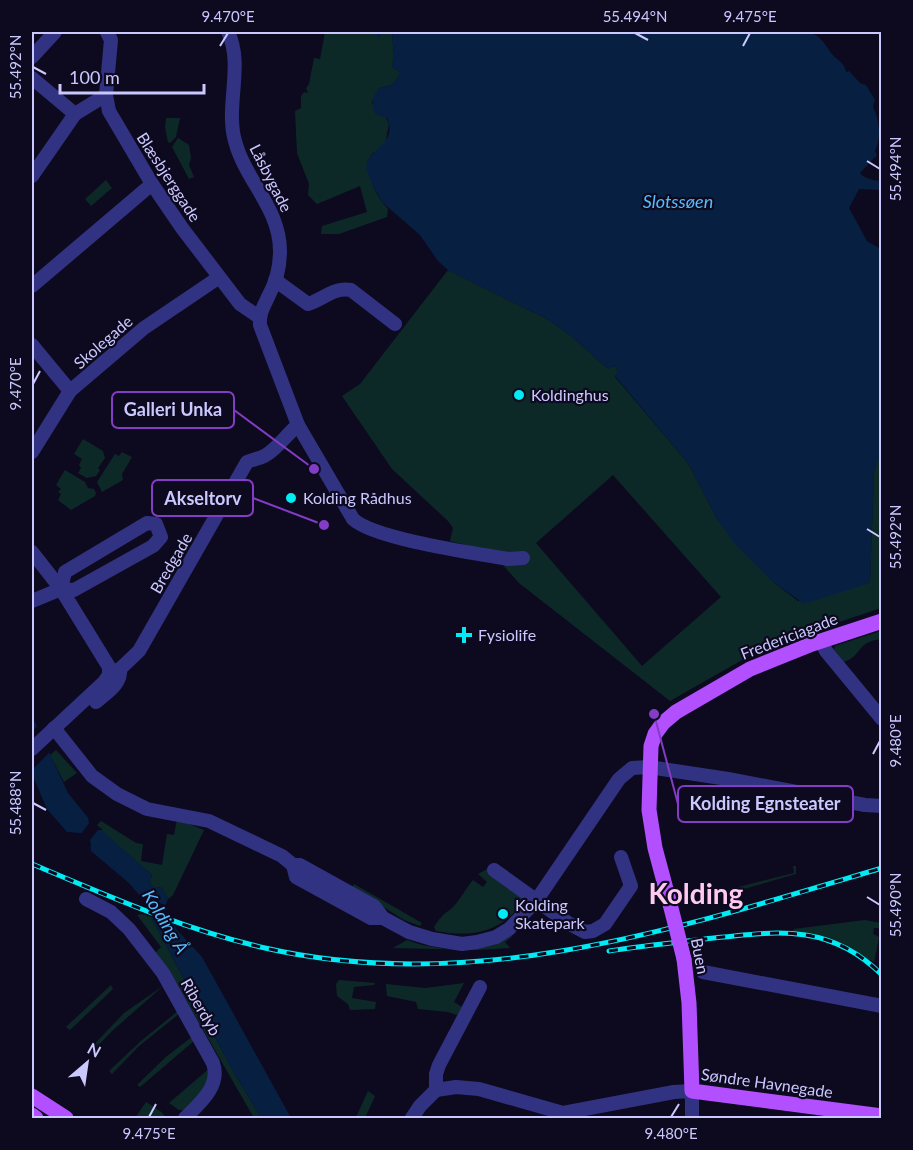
<svg xmlns="http://www.w3.org/2000/svg" width="913" height="1150" font-family="Lato,sans-serif">
<style>
.green{fill:#0d2927;fill-rule:evenodd}
.water{fill:#072042}
.pier{fill:#0d0a1f}
.lines{fill:none;stroke-linecap:round;stroke-linejoin:round}
.stream{stroke:#072042;stroke-width:3}
.minor{stroke:#313382;stroke-width:14}
.major{stroke:#b24fff;stroke-width:15}
.rail-casing{stroke:#00ebf3;stroke-width:5}
.rail{stroke:#0d0a1f;stroke-width:3;stroke-dasharray:9;stroke-linecap:butt}
.major-bridge{stroke:#b24fff;stroke-width:15}
.ticks{fill:none;stroke:#cbc8ff;stroke-width:2}
.poi-dot{fill:#00ebf3;stroke:#0d0a1f;stroke-width:2}
.labels{text-anchor:middle;stroke-width:4.5;stroke-linejoin:round;paint-order:stroke}
.street-label{font-size:16px;fill:#cbc8ff;stroke:#0d0a1f}
.poi-label{font-size:16px;fill:#cbc8ff;stroke:#0d0a1f;text-anchor:start}
.water-label{font-size:18px;font-style:italic;fill:#56bcff;stroke:#0d0a1f}
.town-label{font-size:28px;font-weight:bold;fill:#ffcaef;stroke:#0d0a1f}
.leader{fill:none;stroke:#833cc5;stroke-width:2}
.callout-dot{fill:#833cc5;stroke:#0d0a1f;stroke-width:2}
.callout{fill:#0d0a1f;stroke:#833cc5;stroke-width:2}
.callout-label{font-size:18px;text-anchor:middle;font-weight:bold;fill:#cbc8ff}
.neatline{fill:none;stroke:#cbc8ff;stroke-width:2}
.ticks-label{font-size:15px;text-anchor:middle;fill:#cbc8ff}
</style>
<rect width="100%" height="100%" fill="#0d0a1f"/>
<!-- green -->
<g class="green">
<path d="M325 32H392L394 56 392 67 401 73 392 85 379 88 372 102 376 114 385 116 389 124 385 144 372 154 367 162C370 180 375 195 388 209L387 217 339 234H321L322 226 367 212 360 186 317 204 308 195 309 184 297 153 295 111 301 108V96L304 92 308 93 306 88 309 84 314 58 320 59Z"/>
<path d="M166 118H180L176 137 170 143 168 142 165 127Z"/>
<path d="M178 138 189 145 191 158 189 165 194 177 189 179 172 147Z"/>
<path d="M106 180 112 188 91 206 85 199Z"/>
<path d="M448 270 547 319 570 335 608 369 612 366 616 367 618 372 615 377 688 463 717 519 772 581 798 601 870 583 874 472 881 450V608L765 647 670 701 519 583 490 551 450 541 453 528 448 521 392 469 342 396 360 384ZM613 475 721 597 642 666 536 543Z"/>
<path d="M83 439 103 451 105 458 98 468 100 470 96 476 87 478 78 473 81 468 79 465 82 459 74 454Z"/>
<path d="M122 452 132 457 122 474 123 480 102 492 97 482 115 454 119 456Z"/>
<path d="M65 470 85 482 88 488 94 489 96 493 95 496 71 510 58 500 61 494 58 492 61 489 56 485Z"/>
<path d="M881 631V639C856 642 863 655 844 662L834 649 835 646Z"/>
<path d="M56 750 77 773 64 782 50 755Z"/>
<path d="M177 819 204 830 173 895 168 899 161 887 156 888 151 885 150 880 152 875 96 826 101 821 136 843 143 844 141 861 162 865 167 834 174 835Z"/>
<path d="M793 866H796V874L698 902V899L705 897 704 892 711 894 794 873Z"/>
<path d="M487 869 524 900C503 932 472 938 436 931L434 927C439 919 443 914 451 909 459 902 466 888 473 880L483 887 487 882 478 874Z"/>
<path d="M354 884 422 923 420 926 404 920 352 887Z"/>
<path d="M142 914 151 917 232 1069 261 1118H254L174 979 156 954V952L161 947 137 915Z"/>
<path d="M865 920 881 923 879 928H874L873 934 879 937 874 962 839 943 809 934 792 932 794 929Z"/>
<path d="M511 936 512 937 505 942 510 948 477 950 393 948 407 940C438 952 481 954 511 936Z"/>
<path d="M339 980 375 983 374 985 354 987 352 998 376 1002 375 1009 350 1010 348 1004 337 996 336 984Z"/>
<path d="M464 983 454 1002 462 1007 457 1015 448 1012 418 1009 416 1002 387 996 386 984 425 988Z"/>
<path d="M111 985 113 989 70 1030 66 1027Z"/>
<path d="M163 986 112 1031 89 1055 86 1053 124 1013Z"/>
<path d="M178 1011 180 1013 139 1046 112 1074 109 1071 141 1041Z"/>
<path d="M193 1036 195 1040 140 1087 137 1085 166 1057Z"/>
<path d="M210 1068 211 1083 187 1110H179L169 1103Z"/>
<path d="M368 1091 375 1096 365 1118 356 1117Z"/>
<path d="M146 1102 160 1111 167 1118H135Z"/>
</g>
<!-- water -->
<g class="water">
<path d="M392 32H809C822 37 824 43 831 53 837 60 845 63 846 72L849 71 860 83 866 85 875 100 873 106C879 121 882 136 875 151L877 155 860 173C863 178 875 181 881 181V190L859 189 849 208 867 241 879 248 881 236 882 450 874 472 870 583 804 604 772 581 733 542 717 519 688 463 615 376 618 372 616 367 612 366 608 369 570 335 547 319 448 270 438 261 420 235 383 203 371 182 366 167C370 146 398 144 387 118L376 114 373 109V98L379 88 392 85 401 73 392 67 394 56Z"/>
<path d="M32 716 68 793 89 819 152 875 150 880 151 885 156 888 161 887 168 899 165 906 177 930 202 957 291 1118H261L232 1069 140 896 129 883 91 851 90 840 81 833 67 832 47 809 32 774Z"/>
</g>
<!-- pier -->
<g class="pier">
<path d="M37 726 51 751 32 770V732Z"/>
<path d="M88 818 103 830H98L90 840 91 846 76 834H81L89 823Z"/>
<path d="M137 895 168 906 179 926 146 915Z"/>
</g>
<g class="lines">
<!-- stream -->
<path class="stream" d="M375 32 379 36"/>
<!-- minor -->
<g class="minor">
<path d="M107 32 111 40 106 95 109 111 152 184 182 228 240 304 259 317"/>
<path d="M228 32C244 65 225 106 235 141 245 180 280 208 280 251 280 265 276 282 269 295 264 306 259 313 260 325L298 425 353 519C374 539 474 553 508 559L523 558"/>
<path d="M32 57 55 32"/>
<path d="M32 78 75 114"/>
<path d="M32 176 75 114 106 95"/>
<path d="M275 280 308 304C324 299 333 287 351 290L395 324"/>
<path d="M32 286 152 184"/>
<path d="M32 345 70 391"/>
<path d="M32 452 70 391 144 328 218 278"/>
<path d="M32 552 61 589 109 667V675"/>
<path d="M32 601 61 589 74 590 153 546 161 537 156 524 147 523 65 572 61 589"/>
<path d="M821 641 826 651 882 719"/>
<path d="M96 702C106 693 122 684 120 669"/>
<path d="M54 728 92 776 117 794 147 809 209 821 282 856 293 865H300L374 906 383 918"/>
<path d="M32 749 104 682 109 675 120 669 139 651 247 462C253 459 260 459 266 455 278 448 287 434 298 425"/>
<path d="M293 865 296 877 371 918H383L409 932 432 939 462 944 477 942 496 937 509 929 536 901 619 779 632 768 649 767 728 779 865 805 882 806"/>
<path d="M494 870 568 923 585 932 593 931 605 924 631 886 621 857"/>
<path d="M86 899 111 912 129 929 163 973 213 1063C221 1086 200 1103 185 1118"/>
<path d="M703 972 882 1006"/>
<path d="M436 1090 456 1087 479 1089 563 1113 674 1092 692 1091V1118"/>
<path d="M412 1118 420 1106 436 1090V1074L439 1065 480 987"/>
</g>
<!-- major -->
<g class="major">
<path d="M670 904 655 848 649 810 651 746 655 734 663 723 676 712 750 669 812 644 882 621"/>
<path d="M684 959 689 1003 692 1091 882 1116"/>
<path d="M32 1096 66 1118"/>
<path d="M32 1115 36 1118"/>
</g>
<defs>
<g id="rail">
<path d="M32 864C108 896 185 930 265 948 475 996 683 927 882 868"/>
<path d="M609 951C641 946 673 943 705 939 773 932 828 921 882 975"/>
</g>
</defs>
<!-- rail casing -->
<use href="#rail" class="rail-casing"/>
<!-- rail -->
<use href="#rail" class="rail"/>
<!-- major-bridge -->
<path class="major-bridge" d="M670 904 684 959"/>
</g>
<!-- ticks -->
<path class="ticks" d="M635 33 648 40M220 46 228 33M743 46 750 33M33 67 46 74M867 161 880 169M33 384 40 371M867 529 880 537M873 754 880 741M33 803 46 810M867 897 880 905M149 1117 156 1104M671 1117 679 1104"/>
<!-- markers -->
<g class="poi-dot">
<circle cx="519" cy="395" r="6"/>
<circle cx="291" cy="498" r="6"/>
<path d="M461 626h6v6h6v6h-6v6h-6v-6h-6v-6h6z"/>
<circle cx="503" cy="914" r="6"/>
</g>
<g class="labels">
<!-- street labels -->
<g class="street-label">
<text transform="translate(169 177) rotate(57)" y="6">Blæsbjerggade</text>
<text transform="translate(271 178) rotate(63)" y="6">Låsbygade</text>
<text transform="translate(103 342) rotate(-41)" y="6">Skolegade</text>
<text transform="translate(171 563) rotate(-60)" y="6">Bredgade</text>
<text transform="translate(789 636) rotate(-21)" y="6">Fredericiagade</text>
<text transform="translate(700 956) rotate(79)" y="6">Buen</text>
<text transform="translate(201 1007) rotate(60)" y="6">Riberdyb</text>
<text transform="translate(767 1083) rotate(8)" y="6">Søndre Havnegade</text>
</g>
<!-- poi labels -->
<g class="poi-label">
<text x="531" y="401">Koldinghus</text>
<text x="303" y="504">Kolding Rådhus</text>
<text x="478" y="641">Fysiolife</text>
<text x="515" y="911">Kolding<tspan x="515" dy="18">Skatepark</tspan></text>
</g>
<!-- water labels -->
<g class="water-label">
<text x="678" y="208">Slotssøen</text>
<text transform="translate(165 922) rotate(59)" y="6">Kolding Å</text>
</g>
<!-- town labels -->
<g class="town-label">
<text x="696" y="904">Kolding</text>
</g>
</g>
<!-- callouts -->
<path class="leader" d="M314 469L234 410M324 525L253 498M654 714L678 804"/>
<g class="callout-dot">
<circle cx="314" cy="469" r="6"/>
<circle cx="324" cy="525" r="6"/>
<circle cx="654" cy="714" r="6"/>
</g>
<g class="callout">
<rect x="112" y="392" width="122" height="36" rx="6"/>
<rect x="152" y="480" width="101" height="36" rx="6"/>
<rect x="678" y="786" width="175" height="36" rx="6"/>
</g>
<g class="callout-label">
<text x="173" y="416">Galleri Unka</text>
<text x="203" y="505">Akseltorv</text>
<text x="765" y="810">Kolding Egnsteater</text>
</g>
<!-- border -->
<rect width="913" height="1150" fill="none" stroke="#0d0a1f" stroke-width="66"/>
<!-- north arrow -->
<g transform="translate(87 1063) rotate(29)" stroke="#0d0a1f" stroke-width="4.5" paint-order="stroke">
<path d="M0-4.5L10 22L0 15L-10 22Z" fill="#cbc8ff"/>
<text y="-9" font-size="16" font-weight="bold" text-anchor="middle" fill="#cbc8ff">N</text>
</g>
<!-- scale -->
<path d="M60 84v9h144v-9" fill="none" stroke="#cbc8ff" stroke-width="3"/>
<text x="69" y="84" font-size="18" fill="#cbc8ff" stroke="#0d0a1f" stroke-width="4.5" paint-order="stroke">100 m</text>
<rect x="33" y="33" width="847" height="1084" class="neatline"/>
<g class="ticks-label">
<text x="228" y="22">9.470°E</text>
<text x="635" y="22">55.494°N</text>
<text x="750" y="22">9.475°E</text>
<text transform="translate(16 67) rotate(-90)" y="5">55.492°N</text>
<text transform="translate(896 169) rotate(-90)" y="5">55.494°N</text>
<text transform="translate(16 384) rotate(-90)" y="5">9.470°E</text>
<text transform="translate(896 537) rotate(-90)" y="5">55.492°N</text>
<text transform="translate(896 741) rotate(-90)" y="5">9.480°E</text>
<text transform="translate(16 803) rotate(-90)" y="5">55.488°N</text>
<text transform="translate(896 905) rotate(-90)" y="5">55.490°N</text>
<text x="149" y="1139">9.475°E</text>
<text x="671" y="1139">9.480°E</text>
</g>
</svg>
